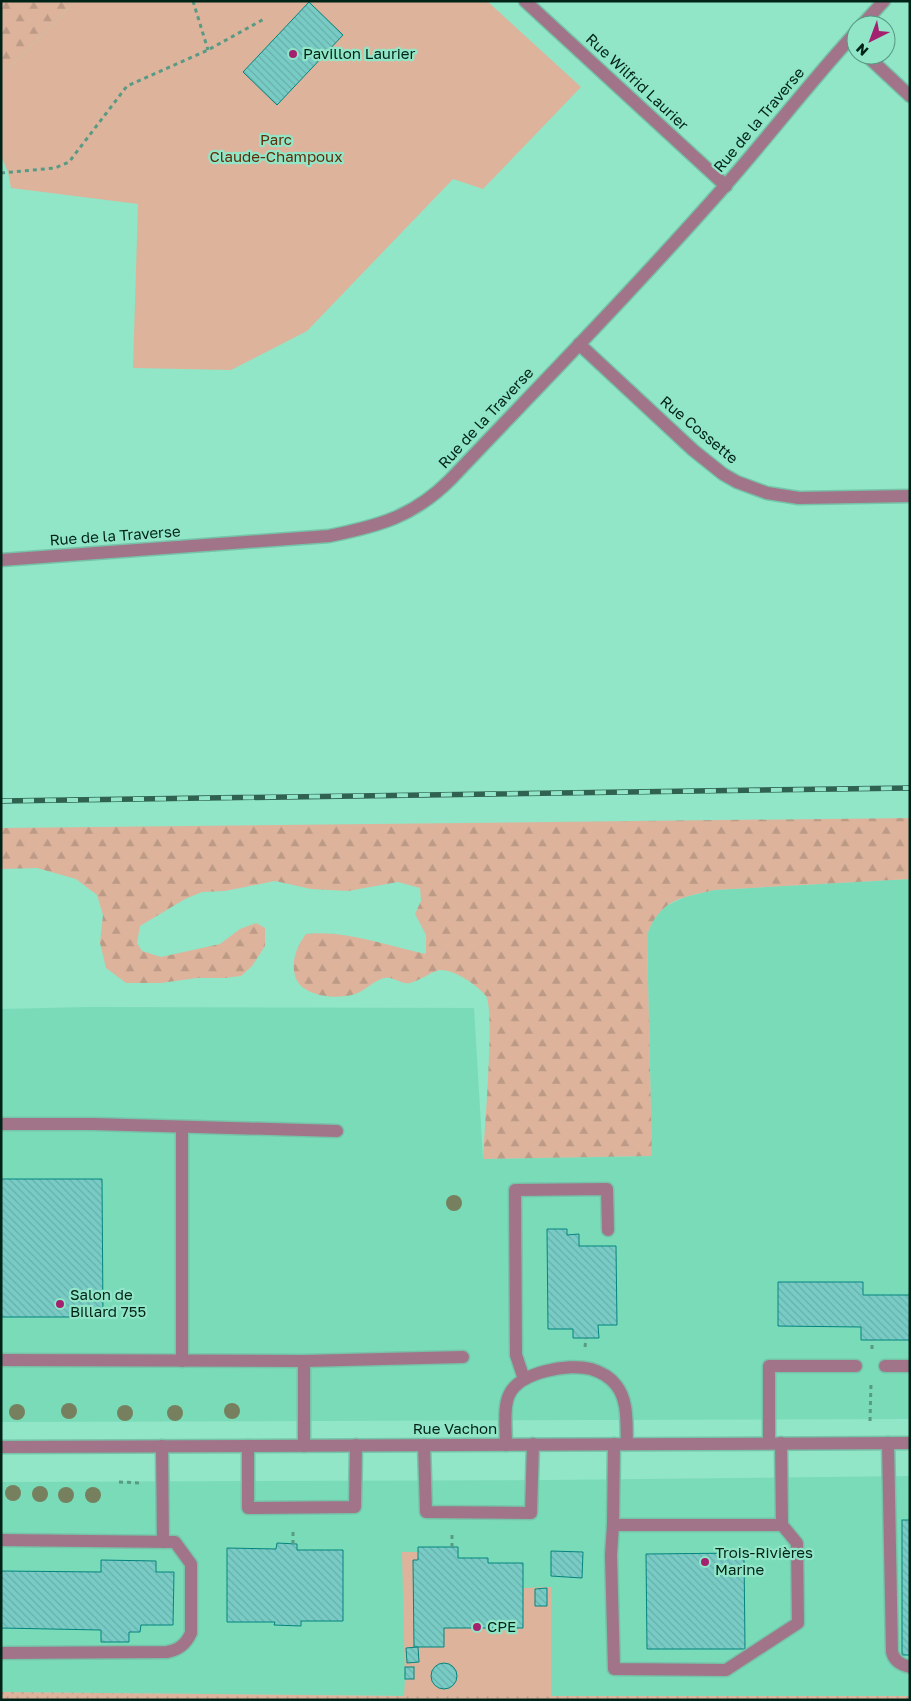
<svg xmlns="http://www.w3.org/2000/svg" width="911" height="1701" font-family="'Golos Text',sans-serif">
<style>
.built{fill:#7adbb9}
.grass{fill:url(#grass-dots)}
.forest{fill:url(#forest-firs)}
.green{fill:#ddb39c}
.building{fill:url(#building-back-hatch);stroke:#05847e}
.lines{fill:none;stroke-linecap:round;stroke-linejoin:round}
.minor-casing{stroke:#76c3a8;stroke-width:15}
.path{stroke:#589a83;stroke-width:3;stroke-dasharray:4 4;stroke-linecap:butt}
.minor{stroke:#a2748a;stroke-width:12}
.rail-casing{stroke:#2f6251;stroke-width:5.5}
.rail{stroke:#90e6c7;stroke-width:4;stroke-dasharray:11;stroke-linecap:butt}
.tree{fill:#77805e}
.poi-dot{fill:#a42170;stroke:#90e6c7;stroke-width:2}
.labels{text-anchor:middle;stroke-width:4.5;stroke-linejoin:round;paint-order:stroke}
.poi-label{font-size:15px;fill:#002318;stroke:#90e6c7;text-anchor:start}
.street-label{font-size:15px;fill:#002318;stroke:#90e6c7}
.park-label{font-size:15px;fill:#622c08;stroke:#90e6c7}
</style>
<defs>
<pattern id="grass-dots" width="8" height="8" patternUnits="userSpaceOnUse" patternTransform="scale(1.25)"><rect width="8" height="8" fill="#ddb39c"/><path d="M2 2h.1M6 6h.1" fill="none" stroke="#bc9a86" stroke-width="1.8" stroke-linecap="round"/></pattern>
<pattern id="forest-firs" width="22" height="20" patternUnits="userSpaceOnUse" patternTransform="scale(1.25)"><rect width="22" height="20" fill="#ddb39c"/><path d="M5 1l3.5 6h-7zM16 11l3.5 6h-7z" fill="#bc9a86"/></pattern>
<pattern id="building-back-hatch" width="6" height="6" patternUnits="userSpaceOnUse" patternTransform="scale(1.25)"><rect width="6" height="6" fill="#79ccc6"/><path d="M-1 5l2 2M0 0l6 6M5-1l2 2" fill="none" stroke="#67afa9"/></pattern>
</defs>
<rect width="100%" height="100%" fill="#90e6c7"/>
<!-- built -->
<g class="built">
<path d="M910 879V1419L1 1422V1009L89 1007 474 1008 483 1159 652 1156 647 935 653 920 664 907 685 897 714 890Z"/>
<path d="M910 1476V1696H404L1 1692V1482L551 1480Z"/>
</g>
<!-- grass -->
<path class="grass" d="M1 1692 404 1696H910V1700H1Z"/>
<!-- forest -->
<g class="forest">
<path d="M1 1H76L11 66 1 73Z"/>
<path d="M910 818V879L714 890C681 898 660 899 647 935L652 1156 483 1159C484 1135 495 1010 486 996 477 985 455 970 441 970 434 970 419 981 410 983 400 985 392 974 381 979 372 982 365 991 355 994 337 1000 301 997 295 976 291 960 297 946 306 934 347 930 387 946 426 954V935L415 914 421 901 420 888 398 882 348 891 311 889 275 881 225 891 202 892 185 899 140 926 137 943 142 951 161 957 220 944 240 929 256 923 265 928V946L252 966 241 976 225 978H197L161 983H126L106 968 100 943 103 915 97 895 76 879 37 868 1 869V828Z"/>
</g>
<!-- green -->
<g class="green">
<path d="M76 1H487L581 87 483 189 453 179 307 331 231 370 133 368 138 204 11 188 8 172 1 156V73L11 66Z"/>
<path d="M402 1552H418V1560H413L414 1647H444V1628H523V1588L551 1587V1696H404L405 1679Z"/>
</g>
<!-- building -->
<g class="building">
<path d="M309 2 343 35 277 105 243 72Z"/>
<path d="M1 1179H102L103 1317H1Z"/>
<path d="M547 1229H567V1235L579 1234V1246H616L617 1325H598L599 1338H573V1329H548Z"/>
<path d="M778 1282H863V1295H910V1340H861V1327L778 1326Z"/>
<rect x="902" y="1520" width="8" height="135"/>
<path d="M277 1543 297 1544V1550H343V1621H301V1626L274 1625 275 1622H227V1548L276 1549Z"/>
<path d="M418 1547H458V1558H488V1563H523V1628H444V1647H414L413 1560H418Z"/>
<path d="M551 1551 583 1552 582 1578 551 1576Z"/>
<path d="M744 1553 745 1649H647L646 1554Z"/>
<path d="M101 1560 156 1561V1572H174L173 1625H141L140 1632H129V1642H101V1630L1 1628V1571L101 1572Z"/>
<path d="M547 1588V1606H535V1589Z"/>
<path d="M418 1647 419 1662 407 1663 406 1648Z"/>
<circle cx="444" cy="1676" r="13"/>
<rect x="405" y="1667" width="9" height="12"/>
</g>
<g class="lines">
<defs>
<g id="minor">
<path d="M525 1 726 186"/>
<path d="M862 25 884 1"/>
<path d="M866 55 910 96"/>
<path d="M579 344 693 450 723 474 737 482 767 493 799 498 910 496"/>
<path d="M1 560 329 536C378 526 413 517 450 480 542 383 636 287 724 187 769 136 810 82 856 32"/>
<path d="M1 1124H93L337 1131"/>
<path d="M182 1127V1361"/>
<path d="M1 1360 304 1361V1446"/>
<path d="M304 1361 463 1357"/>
<path d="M885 1366H910"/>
<path d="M524 1379 516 1355 515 1190 607 1189 608 1230"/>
<path d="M769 1443V1366H856"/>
<path d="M888 1443 892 1652C894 1661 901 1665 910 1667"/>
<path d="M614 1444 613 1525 611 1555 614 1669 726 1670 798 1623 797 1543 782 1525 781 1443"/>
<path d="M424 1445 426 1512 531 1513 533 1444"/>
<path d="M506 1445C506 1431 503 1407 509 1395 519 1372 569 1363 591 1369 601 1372 610 1377 616 1385 629 1401 626 1425 627 1444"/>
<path d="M162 1446 163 1542"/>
<path d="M248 1446V1508L355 1507 356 1445"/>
<path d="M1 1447 910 1443"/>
<path d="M613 1525H782"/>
<path d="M1 1540 175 1542 191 1564V1633C186 1644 179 1650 167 1652L1 1653"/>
</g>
</defs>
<!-- minor casing -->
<use href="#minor" class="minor-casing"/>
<!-- path -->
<g class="path">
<path d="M193 1 208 50"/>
<path d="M1 173 55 168 69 162 127 86 208 50 264 19"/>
<path d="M585 1347 586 1338"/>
<path d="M872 1349V1340"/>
<path d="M870 1421 871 1383"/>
<path d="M119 1482 141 1483"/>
<path d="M293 1544V1529"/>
<path d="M452 1547V1533"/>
</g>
<!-- minor -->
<use href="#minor" class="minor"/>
<defs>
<path id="rail" d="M1 801 910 788"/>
</defs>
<!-- rail casing -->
<use href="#rail" class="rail-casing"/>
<!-- rail -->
<use href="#rail" class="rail"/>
</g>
<!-- trees -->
<g class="tree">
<circle cx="454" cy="1203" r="8"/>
<circle cx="69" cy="1411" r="8"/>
<circle cx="232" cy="1411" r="8"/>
<circle cx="17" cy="1412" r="8"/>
<circle cx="125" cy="1413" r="8"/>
<circle cx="175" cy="1413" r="8"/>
<circle cx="13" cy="1493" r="8"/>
<circle cx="40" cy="1494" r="8"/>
<circle cx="66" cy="1495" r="8"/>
<circle cx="93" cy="1495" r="8"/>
</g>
<!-- markers -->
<g class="poi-dot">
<circle cx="293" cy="54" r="5"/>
<circle cx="60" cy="1304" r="5"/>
<circle cx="705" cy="1562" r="5"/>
<circle cx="477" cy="1627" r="5"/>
</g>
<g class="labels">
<!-- poi labels -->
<g class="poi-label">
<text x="303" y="59">Pavillon Laurier</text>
<text x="70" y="1300">Salon de<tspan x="70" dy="17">Billard 755</tspan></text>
<text x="715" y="1558">Trois-Rivières<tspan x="715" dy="17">Marine</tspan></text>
<text x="487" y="1632">CPE</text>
</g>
<!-- street labels -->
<g class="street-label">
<text transform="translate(637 82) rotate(43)" y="5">Rue Wilfrid Laurier</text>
<text transform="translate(759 120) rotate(-50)" y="5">Rue de la Traverse</text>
<text transform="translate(486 418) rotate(-47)" y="5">Rue de la Traverse</text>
<text transform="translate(699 430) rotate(40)" y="5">Rue Cossette</text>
<text transform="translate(115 536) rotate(-4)" y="5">Rue de la Traverse</text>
<text x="455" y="1434">Rue Vachon</text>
</g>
<!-- park labels -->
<g class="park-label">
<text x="276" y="145">Parc<tspan x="276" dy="17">Claude-Champoux</tspan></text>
</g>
</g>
<!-- border -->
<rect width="911" height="1701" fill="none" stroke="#002318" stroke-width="5"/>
<!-- north arrow -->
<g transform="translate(871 40) rotate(222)"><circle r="24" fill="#90e6c7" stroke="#569881"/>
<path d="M0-4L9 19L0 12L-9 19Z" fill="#a42170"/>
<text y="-8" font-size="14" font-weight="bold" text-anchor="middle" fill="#002318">N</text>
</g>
</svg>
